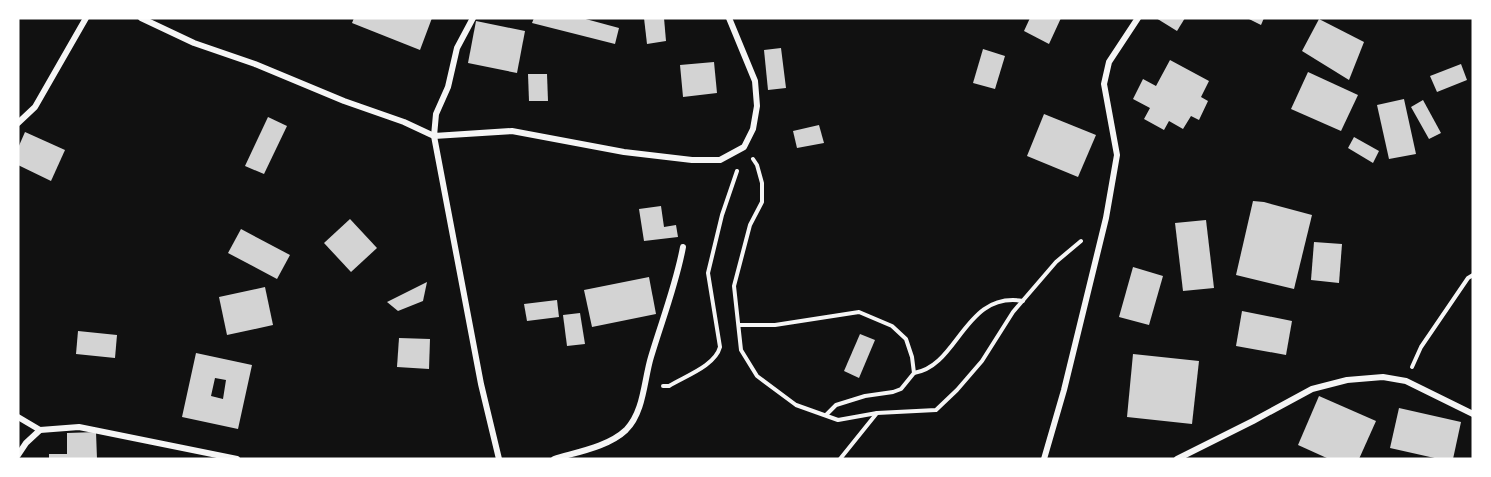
<svg xmlns="http://www.w3.org/2000/svg" width="1491" height="477" font-family="Montserrat,sans-serif">
<style>
.building{fill:#d3d3d3;fill-rule:evenodd}
.lines{fill:none;stroke-linecap:round;stroke-linejoin:round}
.path{stroke:#f5f5f5;stroke-width:4}
.minor{stroke:#f5f5f5;stroke-width:6}
</style>
<rect width="100%" height="100%" fill="#111"/>
<!-- building -->
<g class="building">
<path d="M354 18H432L420 50 352 23Z"/>
<path d="M534 18H582L619 28 615 44 532 23Z"/>
<path d="M644 18H664L666 41 647 44Z"/>
<path d="M1030 18H1061L1049 44 1024 31Z"/>
<path d="M1156 18H1185L1177 31Z"/>
<path d="M1247 18H1264L1261 25Z"/>
<path d="M1319 19 1364 42 1349 80 1302 51Z"/>
<path d="M476 21 525 31 517 73 468 63Z"/>
<path d="M781 48 786 88 768 90 764 50Z"/>
<path d="M983 49 1005 56 995 89 973 83Z"/>
<path d="M1170 60 1209 81 1201 97 1208 101 1199 120 1191 116 1183 129 1169 121 1164 130 1144 119 1150 108 1133 99 1143 79 1156 86Z"/>
<path d="M714 62 717 93 683 97 680 65Z"/>
<path d="M1461 64 1467 80 1437 92 1430 76Z"/>
<path d="M1308 72 1358 95 1341 131 1291 109Z"/>
<path d="M528 74H547L548 101H529Z"/>
<path d="M1404 99 1416 154 1389 159 1377 105Z"/>
<path d="M1423 100 1441 133 1429 139 1411 107Z"/>
<path d="M1044 114 1096 135 1078 177 1027 156Z"/>
<path d="M268 117 287 126 264 174 245 166Z"/>
<path d="M819 125 824 143 797 148 793 131Z"/>
<path d="M25 132 65 150 51 181 18 165V148Z"/>
<path d="M1354 137 1379 151 1373 163 1348 148Z"/>
<path d="M1253 201 1264 202 1312 215 1294 289 1236 275Z"/>
<path d="M661 206 664 227 676 225 678 237 644 241 639 209Z"/>
<path d="M350 219 377 248 351 272 324 243Z"/>
<path d="M1206 220 1214 288 1183 291 1175 223Z"/>
<path d="M241 229 290 255 277 279 228 253Z"/>
<path d="M1314 242 1342 244 1339 283 1311 280Z"/>
<path d="M1133 267 1163 276 1149 325 1119 317Z"/>
<path d="M649 277 656 314 592 327 584 290Z"/>
<path d="M427 282 423 301 398 311 387 302Z"/>
<path d="M265 287 273 325 227 335 219 297Z"/>
<path d="M557 300 559 317 527 321 524 304Z"/>
<path d="M1242 311 1292 321 1286 355 1236 346Z"/>
<path d="M580 313 585 344 567 346 563 315Z"/>
<path d="M78 331 117 335 115 358 76 354Z"/>
<path d="M860 334 875 340 859 378 844 371Z"/>
<path d="M399 338 430 339 429 369 397 367Z"/>
<path d="M196 353 252 365 238 429 182 417ZM215 378 226 380 223 399 211 396Z"/>
<path d="M1133 354 1199 361 1192 424 1127 417Z"/>
<path d="M1319 396 1376 421 1359 459H1329L1298 445Z"/>
<path d="M1399 408 1461 422 1453 459H1439L1390 448Z"/>
<path d="M96 432 97 459H49V454H67V433Z"/>
</g>
<g class="lines">
<!-- path -->
<g class="path">
<path d="M753 159 757 165 762 183V202L750 225 734 286 741 350 757 376 796 405 838 420 877 413 936 410 957 390 982 361 1013 312 1056 262 1081 241"/>
<path d="M739 325H775L859 312 892 326 906 339 912 357 914 373 901 389 893 392 865 396 836 405 826 415"/>
<path d="M1412 367 1421 347 1468 278 1473 275"/>
<path d="M914 373C959 366 964 291 1023 301"/>
<path d="M663 386H669C685 376 715 366 720 347L708 273 722 215 737 171"/>
<path d="M840 459 877 413"/>
</g>
<!-- minor -->
<g class="minor">
<path d="M141 18 194 43 255 64 344 101 404 122 434 136 481 384 499 459"/>
<path d="M473 18 457 48 448 87 436 114 434 136 512 131 624 152 692 160H720L744 147 753 129 757 106 755 81 729 18"/>
<path d="M18 123 35 107 86 18"/>
<path d="M18 417 40 430"/>
<path d="M18 455 26 443 40 430 79 427 237 459"/>
<path d="M554 459C577 452 608 447 626 430 644 412 644 380 651 357 662 320 676 285 683 247"/>
<path d="M1044 459 1064 390 1106 218 1117 155 1104 84 1109 62 1138 18"/>
<path d="M1177 459 1253 421 1312 389 1347 380 1383 377 1406 381 1473 414"/>
</g>
</g>
<!-- border -->
<rect width="1491" height="477" fill="none" stroke="#ffffff" stroke-width="39"/>
</svg>
